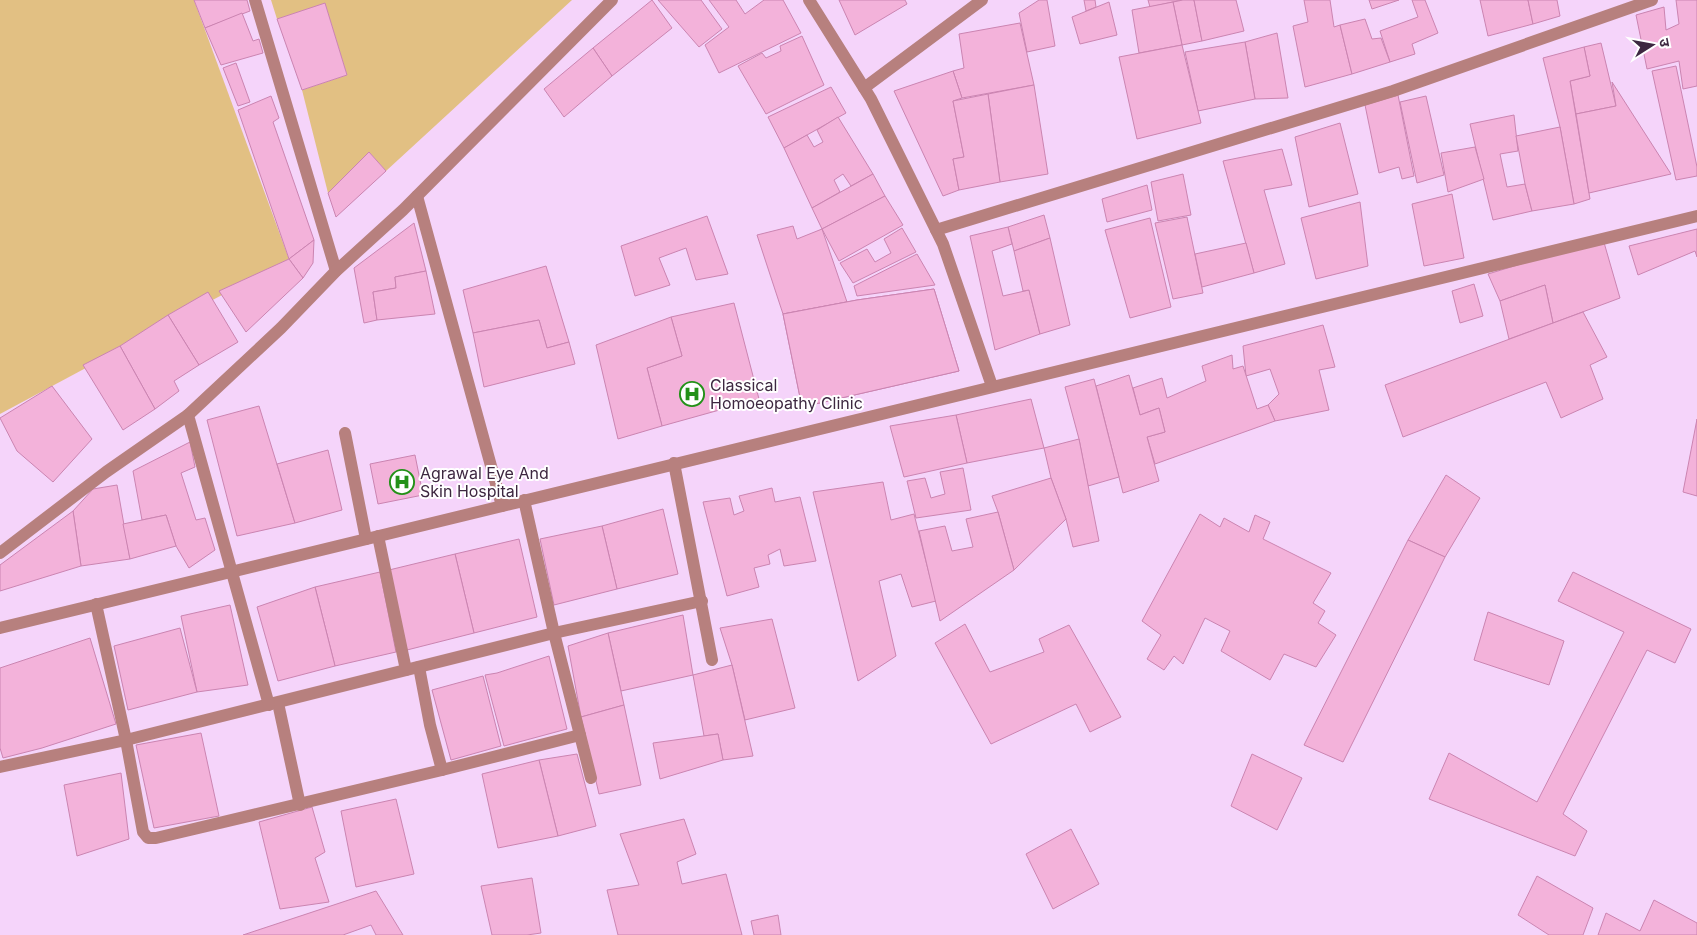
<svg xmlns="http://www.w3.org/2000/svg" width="1697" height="935" font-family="Inter,'Noto Sans Devanagari',sans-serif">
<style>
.green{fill:#e2c083}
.building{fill:#f3b2da;stroke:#cb84b1;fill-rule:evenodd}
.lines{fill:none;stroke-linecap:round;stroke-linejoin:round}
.minor{stroke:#b7807e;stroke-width:12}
.labels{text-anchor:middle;stroke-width:4;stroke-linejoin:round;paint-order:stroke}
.poi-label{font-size:16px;fill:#3d2740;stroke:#fff;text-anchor:start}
</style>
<rect width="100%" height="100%" fill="#f5d4fa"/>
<!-- green -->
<g class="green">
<path d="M0 0H194L289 259 0 414Z"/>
<path d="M271 0H572L386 171 369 152 328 193 302 90 347 75 325 4 277 19Z"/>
</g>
<!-- building -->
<g class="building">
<path d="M194 0H247L250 11 205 28Z"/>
<path d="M652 0 672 28 612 76 593 48Z"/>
<path d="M658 0H701L722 29 699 47Z"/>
<path d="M709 0H736L745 14 764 0H783L801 33 719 73 705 45 729 27Z"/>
<path d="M839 0H905L907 4 855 35Z"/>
<path d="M1039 0H1047L1055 46 1027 52 1019 13Z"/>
<path d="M1084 0H1095L1096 7 1086 11Z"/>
<path d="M1148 0H1182L1150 7Z"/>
<path d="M1183 0H1194L1202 41 1182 45 1173 2Z"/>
<path d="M1194 0H1236L1244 31 1202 41Z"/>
<path d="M1304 0H1330L1334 27 1340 25 1352 74 1305 87 1293 26 1308 22Z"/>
<path d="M1369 0H1399L1372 9Z"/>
<path d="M1412 0H1425L1438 33 1412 44 1415 54 1390 62 1380 31 1418 17Z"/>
<path d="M1480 0H1528L1533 24 1488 36Z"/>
<path d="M1528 0H1557L1560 16 1533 24Z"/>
<path d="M1676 0H1697V86L1683 89 1679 61 1647 69 1636 15 1664 7 1666 30 1679 24Z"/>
<path d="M1109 2 1117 35 1080 44 1072 17Z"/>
<path d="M1173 2 1182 45 1139 53 1132 10Z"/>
<path d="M325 3 347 75 302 90 277 19Z"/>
<path d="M242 13 253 41 259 39 263 53 221 65 205 28Z"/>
<path d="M1365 19 1372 39 1381 38 1390 62 1352 74 1340 25Z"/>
<path d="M1020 23 1034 85 962 98 953 71 964 68 959 34Z"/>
<path d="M1277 33 1288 98 1255 99 1245 42Z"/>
<path d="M802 36 824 85 766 114 738 66 762 53 766 58 781 51 780 46Z"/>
<path d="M1245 42 1255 99 1198 111 1185 52Z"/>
<path d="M1601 43 1616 106 1576 114 1570 81 1590 76 1584 47Z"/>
<path d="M1182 45 1201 123 1137 139 1119 57Z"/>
<path d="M1584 47 1590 76 1570 81 1590 199 1574 204 1560 127 1543 58Z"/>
<path d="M593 48 612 76 564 117 544 89Z"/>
<path d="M236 63 250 102 238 106 223 68Z"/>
<path d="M1676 66 1697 167V176L1676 180 1652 71Z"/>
<path d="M953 71 962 98 953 101 964 157 953 159 959 190 943 196 894 91Z"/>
<path d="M1612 82 1671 174 1589 193 1576 114 1616 106Z"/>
<path d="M1034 85 1048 174 1000 182 988 94Z"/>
<path d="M831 87 846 113 784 148 768 117Z"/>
<path d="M988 94 1000 182 959 190 953 159 964 157 953 101Z"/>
<path d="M1398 95 1414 176 1402 179 1399 167 1379 173 1365 105Z"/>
<path d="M271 96 279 118 273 122 314 240 289 259 238 110Z"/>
<path d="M1426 96 1444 175 1417 183 1400 102Z"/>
<path d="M1514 115 1518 151 1500 154 1507 187 1525 184 1532 211 1493 220 1470 124Z"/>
<path d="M838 117 873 174 851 186 843 174 834 180 840 192 812 208 784 148 807 135 814 147 823 142 817 130Z"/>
<path d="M1340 123 1358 194 1309 207 1295 137Z"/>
<path d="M1560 127 1574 204 1532 211 1525 184 1516 136Z"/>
<path d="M1475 147 1484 179 1448 192 1441 153Z"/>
<path d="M1282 149 1292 185 1264 190 1285 264 1254 273 1223 161Z"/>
<path d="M369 152 386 171 336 217 328 193Z"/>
<path d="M873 174 885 196 822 229 812 208Z"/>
<path d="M1183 174 1191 215 1158 221 1151 182Z"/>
<path d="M1147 185 1152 210 1107 222 1102 199Z"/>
<path d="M1452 194 1464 258 1424 266 1412 204Z"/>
<path d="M885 196 903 225 839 261 822 229Z"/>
<path d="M1360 202 1368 266 1316 279 1301 218Z"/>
<path d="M1044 215 1050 238 1014 251 1008 227Z"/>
<path d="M707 216 728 274 696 280 686 248 659 258 670 285 635 296 621 246Z"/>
<path d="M1187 217 1203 293 1173 299 1155 223Z"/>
<path d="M1150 218 1171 307 1130 318 1105 230Z"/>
<path d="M414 223 426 271 395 277 396 288 373 292 377 320 364 323 354 268Z"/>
<path d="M793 226 797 239 822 229 847 302 783 314 757 235Z"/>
<path d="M1008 227 1012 244 992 251 1003 296 1029 290 1040 334 995 350 970 236Z"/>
<path d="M902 228 916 252 853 283 840 263 867 249 875 262 891 253 884 239Z"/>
<path d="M1697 229V257L1695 251 1638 275 1629 246Z"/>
<path d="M1050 238 1070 325 1040 334 1029 290 1023 291 1014 251Z"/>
<path d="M1603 239 1620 298 1553 323 1545 285 1500 301 1488 274Z"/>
<path d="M314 240 313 263 303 278 289 259Z"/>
<path d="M1246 243 1254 273 1202 287 1195 254Z"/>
<path d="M917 254 935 285 857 296 854 286Z"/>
<path d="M289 259 303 278 246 332 219 291Z"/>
<path d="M546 266 569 342 547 348 539 320 473 333 463 290Z"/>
<path d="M426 271 435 314 377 320 373 292 396 288 395 277Z"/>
<path d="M1474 284 1483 316 1460 323 1452 291Z"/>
<path d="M1545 285 1553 323 1509 339 1500 301Z"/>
<path d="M934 289 959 371 802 407 783 314 857 300ZM897 304 909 349 819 363 810 320Z"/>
<path d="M934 289 959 371 802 407 783 314 857 300Z"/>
<path d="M208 292 238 342 199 365 168 315Z"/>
<path d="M734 303 759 399 662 426 647 368 682 356 671 317Z"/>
<path d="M1583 312 1607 357 1590 365 1603 399 1561 418 1546 382 1403 437 1385 385Z"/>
<path d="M168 315 199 365 174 381 179 391 155 409 120 346Z"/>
<path d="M671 317 682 356 647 368 662 426 618 439 596 345Z"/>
<path d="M539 320 547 348 569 342 575 364 484 387 473 333Z"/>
<path d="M1323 325 1335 367 1319 370 1329 410 1275 421 1268 405 1279 394 1270 369 1246 376 1243 346Z"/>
<path d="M120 346 155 409 123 430 83 365Z"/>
<path d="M1232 355 1233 369 1243 366 1257 409 1268 405 1275 421 1155 464 1147 437 1165 432 1159 408 1140 415 1133 388 1162 378 1167 398 1206 381 1202 366Z"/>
<path d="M1129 375 1140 415 1159 408 1165 432 1147 437 1159 481 1123 493 1096 386Z"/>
<path d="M1094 379 1119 477 1088 486 1079 439 1065 387Z"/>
<path d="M52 386 92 439 53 482 17 451 0 418Z"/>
<path d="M1031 399 1044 448 967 463 956 415Z"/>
<path d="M259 406 295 523 237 536 207 420Z"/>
<path d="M956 415 967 463 904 477 890 426Z"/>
<path d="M1697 419V496L1683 492Z"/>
<path d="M1079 439 1099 541 1073 547 1066 519 1051 478 1044 448Z"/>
<path d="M190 442 195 467 181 473 196 520 205 518 215 550 189 568 176 546 166 515 142 520 133 471Z"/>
<path d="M328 450 342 510 295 523 277 464Z"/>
<path d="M415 455 423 495 378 504 370 464Z"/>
<path d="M963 468 971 510 916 518 907 481 925 478 931 498 945 494 940 472Z"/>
<path d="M1446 475 1480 498 1445 557 1408 540Z"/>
<path d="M1051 478 1066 519 1014 570 998 512 992 496Z"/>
<path d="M883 482 891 520 914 514 936 601 912 607 901 574 879 581 896 656 858 681 813 492Z"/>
<path d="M117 485 130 559 81 566 73 511 93 489Z"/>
<path d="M772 488 775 502 800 497 816 561 784 566 780 549 768 555 770 564 754 568 759 587 727 596 703 502 730 498 734 515 744 511 739 496Z"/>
<path d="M663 509 678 574 617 589 602 526Z"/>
<path d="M73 511 81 566 0 591V565Z"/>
<path d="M998 512 1014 570 940 621 919 531 945 526 952 551 973 547 966 519Z"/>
<path d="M1200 514 1220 527 1224 518 1249 532 1255 515 1270 522 1263 539 1331 573 1313 603 1325 611 1318 623 1336 635 1316 667 1284 654 1270 680 1221 651 1230 631 1205 618 1183 664 1174 656 1164 670 1147 659 1161 635 1142 621Z"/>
<path d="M166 515 176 546 130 559 123 524Z"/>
<path d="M602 526 617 589 554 605 540 539Z"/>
<path d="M519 539 537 617 474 633 455 554Z"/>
<path d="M1408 540 1445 557 1343 762 1304 745Z"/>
<path d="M455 554 474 633 407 650 389 570Z"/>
<path d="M380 572 396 652 335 666 315 587Z"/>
<path d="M1573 572 1691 629 1675 663 1647 650 1563 814 1587 831 1575 856 1429 799 1449 753 1537 802 1624 632 1558 601Z"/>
<path d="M315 587 335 666 278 681 257 607Z"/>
<path d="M230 605 248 685 197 692 181 616Z"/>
<path d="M1488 612 1564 641 1549 685 1474 660Z"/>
<path d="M683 615 693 675 621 691 608 633Z"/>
<path d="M772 619 795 708 745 720 732 665 720 628Z"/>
<path d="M965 624 990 672 1044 652 1039 639 1069 625 1121 717 1090 732 1076 704 991 744 935 643Z"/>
<path d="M180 628 197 692 128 710 114 646Z"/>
<path d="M608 633 624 705 581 717 568 646Z"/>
<path d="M90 638 116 724 42 748 3 758 0 748V668Z"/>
<path d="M549 656 567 729 504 746 485 675 497 673Z"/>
<path d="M732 665 753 756 723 760 718 734 704 736 693 675Z"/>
<path d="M483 676 501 746 451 760 432 690Z"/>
<path d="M624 705 641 785 599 794 581 717Z"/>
<path d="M201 733 219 816 154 828 136 745Z"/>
<path d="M718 734 723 760 660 779 653 743Z"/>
<path d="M577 754 596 826 558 836 539 760Z"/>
<path d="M1252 754 1302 778 1277 830 1231 806Z"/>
<path d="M539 760 558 836 498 848 482 774Z"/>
<path d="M121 773 129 839 77 856 64 785Z"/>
<path d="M396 799 414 874 356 887 341 811Z"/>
<path d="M312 807 325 852 315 858 329 902 280 909 259 822Z"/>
<path d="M684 819 696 854 677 862 682 884 726 874 742 935H618L607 890 639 885 620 834Z"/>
<path d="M1071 829 1099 884 1053 909 1026 854Z"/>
<path d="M1537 876 1593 908 1583 935H1549L1518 915Z"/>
<path d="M532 878 541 933 527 935H492L481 886Z"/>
<path d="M376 891 403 935H376L371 925 343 935H243Z"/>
<path d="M1654 900 1697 923V935H1598L1606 913 1640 931Z"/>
<path d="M778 915 781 935H754L751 921Z"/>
</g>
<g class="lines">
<!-- minor -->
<g class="minor">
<path d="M255 0 336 271"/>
<path d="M809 0 871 99 943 244 992 386"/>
<path d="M864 88 982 0"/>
<path d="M417 196 502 506"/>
<path d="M936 230 1393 91 1652 0"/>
<path d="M345 433 366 539"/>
<path d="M674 463 712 660"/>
<path d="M378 536 406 670"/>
<path d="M0 553 106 472 188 415"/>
<path d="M96 604 126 740 554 633 524 500"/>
<path d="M0 628 1697 216"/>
<path d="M419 667 430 725 442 770"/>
<path d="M278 703 300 805"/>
<path d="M269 705 188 415 281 328 336 271 403 210 612 0"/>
<path d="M0 767 126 740 143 832 148 838H156L442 770 580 735"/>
<path d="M591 778 554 633 702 601"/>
</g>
</g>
<!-- icons -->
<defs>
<symbol id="hospital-ring" viewBox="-11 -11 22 22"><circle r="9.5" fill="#fff" stroke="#239118" stroke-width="1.5"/><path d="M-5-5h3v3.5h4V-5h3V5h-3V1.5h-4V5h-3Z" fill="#239118"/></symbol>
</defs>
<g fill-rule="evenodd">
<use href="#hospital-ring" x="678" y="380" width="28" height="28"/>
<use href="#hospital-ring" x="388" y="468" width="28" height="28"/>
</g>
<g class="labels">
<!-- poi labels -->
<g class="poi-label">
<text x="710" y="391">Classical<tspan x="710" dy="18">Homoeopathy Clinic</tspan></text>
<text x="420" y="479">Agrawal Eye And<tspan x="420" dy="18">Skin Hospital</tspan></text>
</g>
</g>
<!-- north arrow -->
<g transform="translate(1652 45) rotate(79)" stroke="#ffffff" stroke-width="4" paint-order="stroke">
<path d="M0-4L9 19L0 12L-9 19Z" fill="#3d2740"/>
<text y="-8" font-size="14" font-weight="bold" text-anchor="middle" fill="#3d2740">उ</text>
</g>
</svg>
